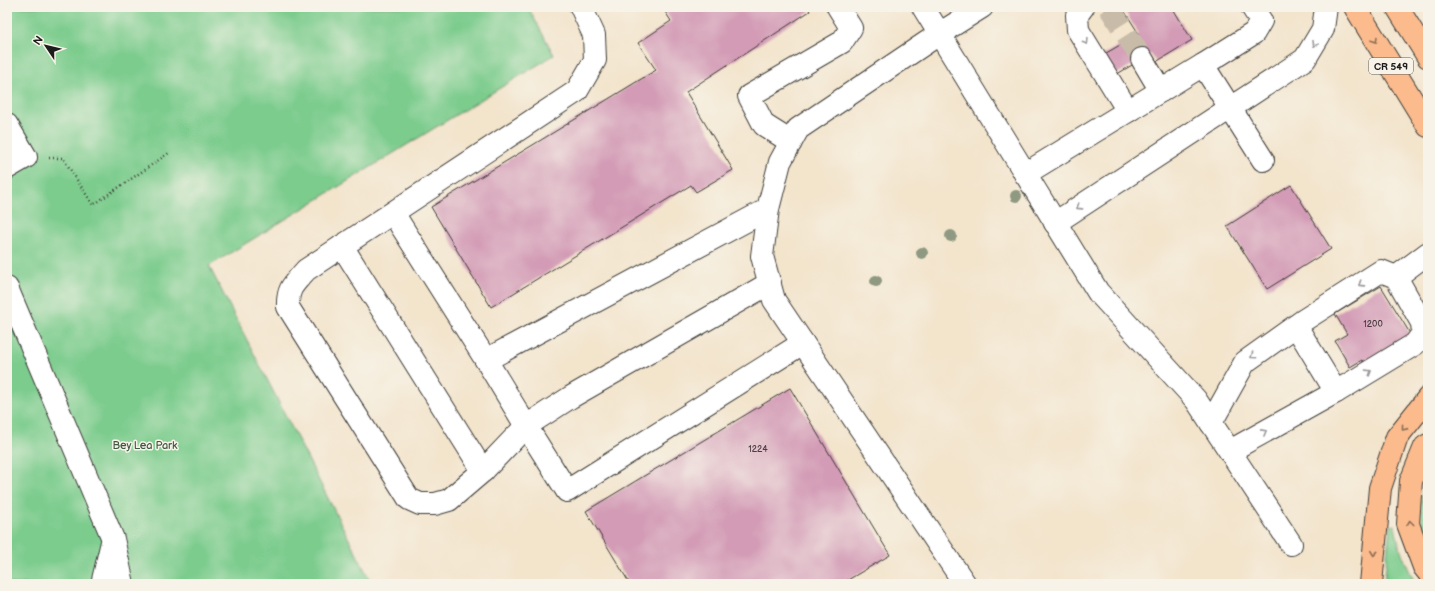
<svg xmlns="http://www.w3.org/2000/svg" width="1435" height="591" font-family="'Balsamiq Sans',sans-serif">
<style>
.green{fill:#7ccc8d;stroke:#4c7454}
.building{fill:#d39bb6}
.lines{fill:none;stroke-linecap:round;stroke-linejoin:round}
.minor-tunnel{stroke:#c8bca9;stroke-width:22;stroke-dasharray:22 11;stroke-linecap:butt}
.minor-casing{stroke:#3c3a36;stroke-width:24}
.major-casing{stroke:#3c3a36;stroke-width:24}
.path{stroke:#3c3a36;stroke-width:2.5;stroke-dasharray:1 3;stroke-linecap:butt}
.minor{stroke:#fff;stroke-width:22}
.major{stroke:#fbbb8d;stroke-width:22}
.tree{fill:#8f9881}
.oneway{stroke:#8c6c54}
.oneway2{stroke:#999}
.labels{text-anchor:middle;stroke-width:3;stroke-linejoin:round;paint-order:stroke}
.number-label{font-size:9px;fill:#4a3c42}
.shield{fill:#f7f3e8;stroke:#5e5c59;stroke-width:1}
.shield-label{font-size:10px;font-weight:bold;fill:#1c1c1c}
.park-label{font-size:11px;fill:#3e5a44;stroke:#f7f3e8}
</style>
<rect width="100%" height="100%" fill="#f7f3e8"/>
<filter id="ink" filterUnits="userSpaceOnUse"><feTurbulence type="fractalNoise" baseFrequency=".025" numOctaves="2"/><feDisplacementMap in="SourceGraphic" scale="8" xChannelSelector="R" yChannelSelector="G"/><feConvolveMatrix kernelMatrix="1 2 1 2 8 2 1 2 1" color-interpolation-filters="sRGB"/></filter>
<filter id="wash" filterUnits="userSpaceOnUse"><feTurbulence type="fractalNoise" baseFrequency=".012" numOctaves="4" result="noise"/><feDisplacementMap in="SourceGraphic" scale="16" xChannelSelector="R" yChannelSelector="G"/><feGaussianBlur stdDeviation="0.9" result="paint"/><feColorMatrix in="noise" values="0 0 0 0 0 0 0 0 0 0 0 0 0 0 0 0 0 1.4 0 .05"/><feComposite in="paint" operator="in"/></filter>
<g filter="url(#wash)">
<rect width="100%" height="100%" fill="#f3e4cc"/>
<!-- green -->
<g class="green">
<path d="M7 7H528L554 55 209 266 372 584H7Z"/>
<path d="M1428 472V548C1420 522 1418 498 1428 472Z"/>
<path d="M1395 525C1398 547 1406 565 1416 584H1384L1390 526Z"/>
</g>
<g id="blocks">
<!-- building -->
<g class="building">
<path d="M662 7H808L810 11 686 92 733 170 696 192 691 185 491 307 431 207 656 70 638 43 671 21Z"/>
<path d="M1122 7H1172L1192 40 1156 62 1150 54 1114 76 1101 56 1139 34Z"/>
<path d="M1291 185 1331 249 1267 289 1227 226Z"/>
<path d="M1381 286 1411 335 1364 363 1362 360 1350 367 1335 341 1347 334 1335 314Z"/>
<path d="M790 388 890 555 841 584H630L586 511Z"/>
</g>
</g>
</g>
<g filter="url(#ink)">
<use href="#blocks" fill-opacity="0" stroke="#3c3a36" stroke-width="1"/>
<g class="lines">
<!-- minor-tunnel -->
<path class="minor-tunnel" d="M1109 7 1142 59"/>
<defs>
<g id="minor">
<path d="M581 7 594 35 595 60 577 91 306 270C294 284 287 288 288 307L409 499 420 504H435L449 500 483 471 526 426 571 397 770 283"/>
<path d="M923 7 1098 292 1196 400 1291 544"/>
<path d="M1083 7 1077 15 1078 30 1128 111"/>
<path d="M1142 59 1161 91"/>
<path d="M1203 65 1254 33 1261 21 1252 7"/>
<path d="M7 125 26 157 7 168"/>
<path d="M791 142 764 125 749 96 842 42 851 28 838 7"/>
<path d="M1025 174 1203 65 1263 160"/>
<path d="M768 209 486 360 526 426 567 491 803 343"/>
<path d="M393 213 486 360"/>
<path d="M1055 223 1305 59 1323 29 1326 7"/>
<path d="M342 246 483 471"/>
<path d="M1396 277 1428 253"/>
<path d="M7 288 113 539 123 584"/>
<path d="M1296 326 1336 392"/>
<path d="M1211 423 1245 362 1304 320 1381 271 1396 277 1422 323 1423 333 1415 344 1336 392 1230 451"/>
<path d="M102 584 112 542"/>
<path d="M965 584 774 300 762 256 768 209 780 162 798 129 939 34 982 7"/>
</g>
<g id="major">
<path d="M1355 7 1428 126"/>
<path d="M1397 7 1428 57"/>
<path d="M1428 445 1425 447 1411 481 1408 524 1424 567 1428 572"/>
<path d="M1371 584 1380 488 1397 437 1428 398"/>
</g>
</defs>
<!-- minor casing -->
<use href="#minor" class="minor-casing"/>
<!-- major casing -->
<use href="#major" class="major-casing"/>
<!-- path -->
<path class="path" d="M49 158H63L93 205 169 153"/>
<!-- minor -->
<use href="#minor" class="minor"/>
<!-- major -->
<use href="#major" class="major"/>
</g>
<!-- trees -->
<g class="tree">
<circle cx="1016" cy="196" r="6"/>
<circle cx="951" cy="236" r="6"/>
<circle cx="922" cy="253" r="6"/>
<circle cx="876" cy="281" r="6"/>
</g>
<!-- one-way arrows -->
<defs><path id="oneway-chevron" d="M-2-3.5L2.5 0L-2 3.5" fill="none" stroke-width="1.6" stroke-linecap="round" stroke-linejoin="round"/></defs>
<g class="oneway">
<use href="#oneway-chevron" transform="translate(1375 40) rotate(58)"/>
<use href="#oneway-chevron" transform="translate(1404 428) rotate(129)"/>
<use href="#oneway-chevron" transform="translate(1410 523) rotate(-97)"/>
<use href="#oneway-chevron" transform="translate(1374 553) rotate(96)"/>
</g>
<g class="oneway2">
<use href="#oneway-chevron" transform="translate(1086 42) rotate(58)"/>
<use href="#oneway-chevron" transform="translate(1315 44) rotate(120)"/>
<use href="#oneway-chevron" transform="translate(1079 207) rotate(147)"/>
<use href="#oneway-chevron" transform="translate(1361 284) rotate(147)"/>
<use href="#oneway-chevron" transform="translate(1253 356) rotate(145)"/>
<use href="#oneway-chevron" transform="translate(1369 372) rotate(-32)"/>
<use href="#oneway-chevron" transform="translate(1264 432) rotate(-29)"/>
</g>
</g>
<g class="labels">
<!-- number labels -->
<g class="number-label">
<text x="1373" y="327">1200</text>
<text x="758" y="452">1224</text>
</g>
<!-- shield labels -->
<rect class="shield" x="1369" y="58" width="44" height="16" rx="3"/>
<g class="shield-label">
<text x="1391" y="70">CR 549</text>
</g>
<!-- park labels -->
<g class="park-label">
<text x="145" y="449">Bey Lea Park</text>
</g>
</g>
<!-- margin -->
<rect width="1435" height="591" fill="none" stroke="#f7f3e8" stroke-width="24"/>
<!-- north arrow -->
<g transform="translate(46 46) rotate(305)" stroke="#f7f3e8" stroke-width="3" paint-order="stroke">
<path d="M0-3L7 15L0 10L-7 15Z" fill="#1c1c1c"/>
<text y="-6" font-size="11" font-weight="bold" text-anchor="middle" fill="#1c1c1c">N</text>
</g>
</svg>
